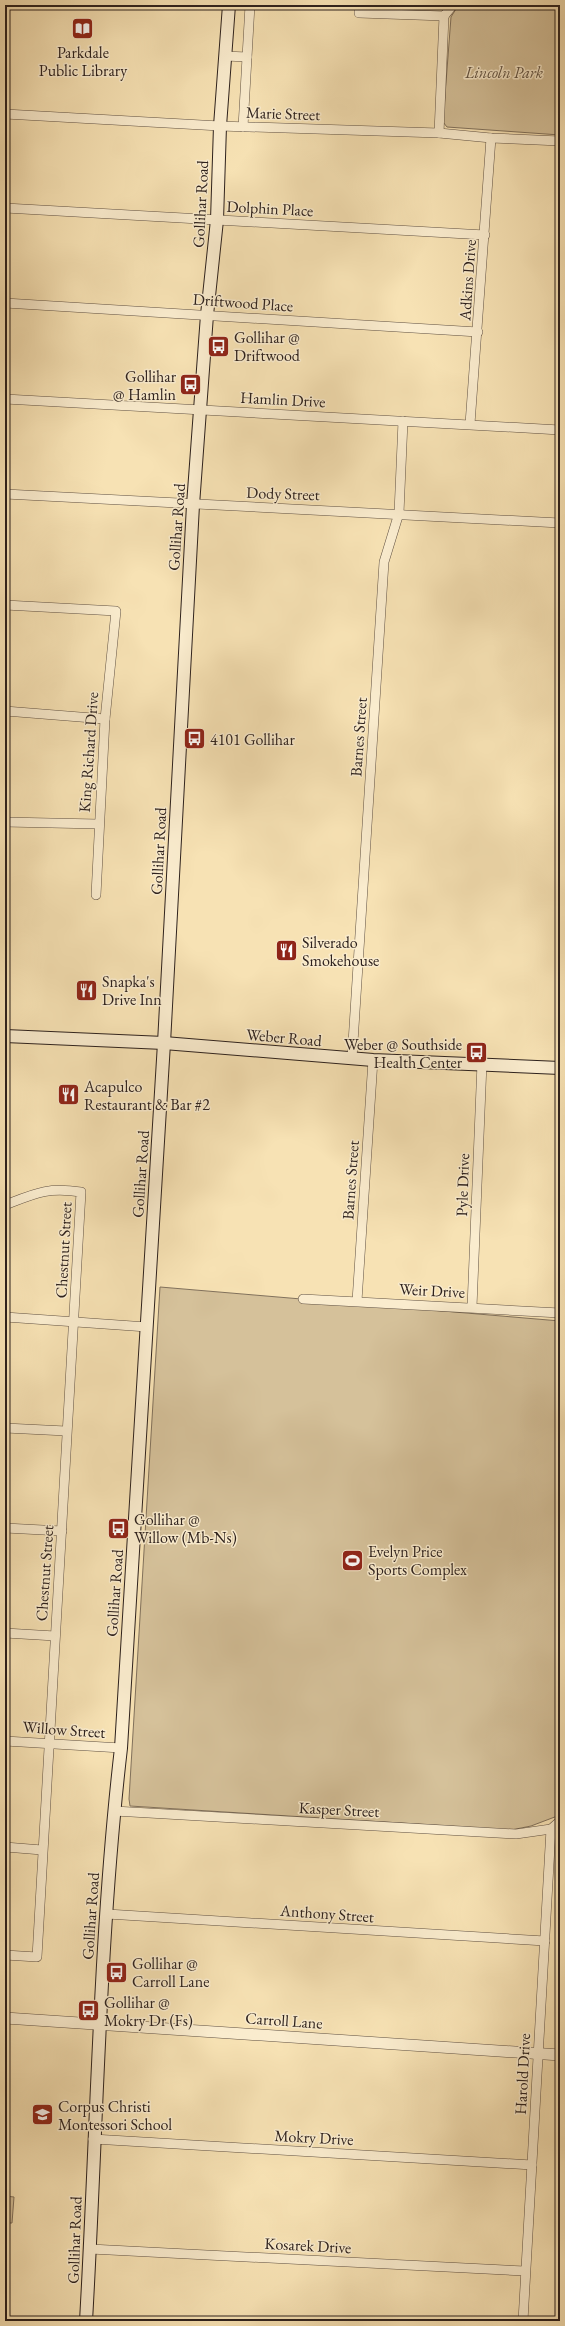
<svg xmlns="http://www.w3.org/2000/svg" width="565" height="2326" font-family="'EB Garamond',serif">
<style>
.green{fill:#d5c19a;stroke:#81715c}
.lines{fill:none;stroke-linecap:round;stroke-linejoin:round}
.minor-casing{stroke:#605143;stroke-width:10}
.tertiary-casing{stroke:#605143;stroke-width:12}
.secondary-casing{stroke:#2d211d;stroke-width:14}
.minor{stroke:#faecce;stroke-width:9}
.tertiary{stroke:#faecce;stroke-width:11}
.secondary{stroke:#faecce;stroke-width:12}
.labels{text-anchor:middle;stroke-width:3;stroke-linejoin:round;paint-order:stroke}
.poi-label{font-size:16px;fill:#2d211d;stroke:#faecce;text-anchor:start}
.park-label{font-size:16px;font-style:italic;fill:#5f5142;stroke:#faecce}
.street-label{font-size:16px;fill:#2d211d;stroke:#faecce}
</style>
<rect width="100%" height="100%" fill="#f7e2b4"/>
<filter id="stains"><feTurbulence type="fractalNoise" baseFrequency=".005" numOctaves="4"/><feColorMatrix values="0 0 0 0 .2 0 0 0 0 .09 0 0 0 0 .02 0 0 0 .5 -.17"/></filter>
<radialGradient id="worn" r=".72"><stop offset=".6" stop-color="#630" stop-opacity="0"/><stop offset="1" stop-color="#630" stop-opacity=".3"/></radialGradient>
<!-- green -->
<g class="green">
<path d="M464 5H560V135L447 127 443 122 451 17 456 9Z"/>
<path d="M160 1287 560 1321V1815L531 1826 511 1830 130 1806 129 1799Z"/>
<path d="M5 2196 14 2197 12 2223H5Z"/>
</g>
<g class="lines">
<defs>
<g id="minor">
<path d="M359 5V13L444 16 453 5"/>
<path d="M225 56 247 57"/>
<path d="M5 114 220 126 439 133 491 138 560 141"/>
<path d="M243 127 250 5"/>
<path d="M439 133 444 16"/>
<path d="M5 208 485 235"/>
<path d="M5 303 478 332"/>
<path d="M5 399 560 430"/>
<path d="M470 424 491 138"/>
<path d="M5 494C190 505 375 512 560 523"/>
<path d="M5 605 116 611 105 719 96 895"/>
<path d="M5 711 105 719"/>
<path d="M5 822 98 824"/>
<path d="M352 1058 384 562 399 513 403 421"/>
<path d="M5 1205C36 1193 47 1187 81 1192L37 1957 5 1955"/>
<path d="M303 1299 560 1313"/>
<path d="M357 1301 373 1060"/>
<path d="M472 1307 482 1063"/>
<path d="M5 1317 147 1327"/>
<path d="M5 1428 66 1431"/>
<path d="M5 1528 62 1531"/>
<path d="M5 1633 55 1636"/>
<path d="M5 1741 121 1748"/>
<path d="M114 1811 516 1834 551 1829 560 1821"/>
<path d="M5 1847 42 1850"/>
<path d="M107 1914 545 1941"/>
<path d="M93 2139 532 2165"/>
<path d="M90 2249 525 2271"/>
<path d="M523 2321 551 1829"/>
</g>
<path id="tertiary" d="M5 2018 560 2055"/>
<g id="secondary">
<path d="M5 1036 164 1043 373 1060 560 1068"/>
<path d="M86 2321C97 2130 99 1938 121 1748L164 1043 193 505 207 315 217 220 220 126 229 5"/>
</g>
</defs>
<!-- minor casing -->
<use href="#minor" class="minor-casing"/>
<!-- tertiary casing -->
<use href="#tertiary" class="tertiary-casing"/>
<!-- secondary casing -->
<use href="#secondary" class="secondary-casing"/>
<!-- minor -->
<use href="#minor" class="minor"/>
<!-- tertiary -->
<use href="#tertiary" class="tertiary"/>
<!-- secondary -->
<use href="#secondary" class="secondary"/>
</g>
<!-- icons -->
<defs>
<symbol id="library-square" viewBox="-11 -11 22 22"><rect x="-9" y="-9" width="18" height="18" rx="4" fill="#8f2418" stroke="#faecce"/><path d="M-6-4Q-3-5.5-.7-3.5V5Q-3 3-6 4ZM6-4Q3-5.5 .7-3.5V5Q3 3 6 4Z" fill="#fff"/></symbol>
<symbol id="bus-square" viewBox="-11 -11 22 22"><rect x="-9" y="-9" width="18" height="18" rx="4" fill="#8f2418" stroke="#faecce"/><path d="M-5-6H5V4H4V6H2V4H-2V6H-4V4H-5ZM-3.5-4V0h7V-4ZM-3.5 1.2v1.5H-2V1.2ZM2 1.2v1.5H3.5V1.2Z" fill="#fff"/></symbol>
<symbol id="restaurant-square" viewBox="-11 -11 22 22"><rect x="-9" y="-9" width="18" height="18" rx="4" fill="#8f2418" stroke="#faecce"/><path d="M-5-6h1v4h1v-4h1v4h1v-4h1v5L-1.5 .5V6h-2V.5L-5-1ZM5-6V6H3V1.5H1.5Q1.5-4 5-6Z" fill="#fff"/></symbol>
<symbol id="stadium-square" viewBox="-11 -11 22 22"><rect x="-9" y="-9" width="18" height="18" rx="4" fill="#8f2418" stroke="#faecce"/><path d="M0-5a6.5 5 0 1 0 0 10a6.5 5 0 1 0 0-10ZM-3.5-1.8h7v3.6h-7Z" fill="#fff"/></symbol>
<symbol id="school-square" viewBox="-11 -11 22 22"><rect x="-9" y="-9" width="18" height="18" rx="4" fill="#8f2418" stroke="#faecce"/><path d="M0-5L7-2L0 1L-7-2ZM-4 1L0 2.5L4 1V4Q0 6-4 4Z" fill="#fff"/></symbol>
</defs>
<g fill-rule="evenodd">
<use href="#library-square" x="70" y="16" width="25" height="25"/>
<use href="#bus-square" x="206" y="334" width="25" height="25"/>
<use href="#bus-square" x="178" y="372" width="25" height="25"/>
<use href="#bus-square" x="182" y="726" width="25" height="25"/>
<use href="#restaurant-square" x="274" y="938" width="25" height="25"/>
<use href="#restaurant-square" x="74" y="978" width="25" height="25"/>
<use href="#bus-square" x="464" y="1040" width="25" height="25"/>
<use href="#restaurant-square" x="56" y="1082" width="25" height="25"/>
<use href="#bus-square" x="106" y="1516" width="25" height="25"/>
<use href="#stadium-square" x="340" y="1548" width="25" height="25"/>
<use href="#bus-square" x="104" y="1960" width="25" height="25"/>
<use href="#bus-square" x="76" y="1998" width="25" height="25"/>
<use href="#school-square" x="30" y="2102" width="25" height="25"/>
</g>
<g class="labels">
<!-- poi labels -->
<g class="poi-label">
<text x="83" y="58" text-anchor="middle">Parkdale<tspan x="83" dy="18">Public Library</tspan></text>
<text x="234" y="343">Gollihar @<tspan x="234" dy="18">Driftwood</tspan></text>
<text x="176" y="382" text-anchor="end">Gollihar<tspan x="176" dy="18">@ Hamlin</tspan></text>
<text x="210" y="745">4101 Gollihar</text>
<text x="302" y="948">Silverado<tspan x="302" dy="18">Smokehouse</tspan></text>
<text x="102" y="987">Snapka's<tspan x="102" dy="18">Drive Inn</tspan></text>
<text x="462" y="1050" text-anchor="end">Weber @ Southside<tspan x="462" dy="18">Health Center</tspan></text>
<text x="84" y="1092">Acapulco<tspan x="84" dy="18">Restaurant &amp; Bar #2</tspan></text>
<text x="134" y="1525">Gollihar @<tspan x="134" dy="18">Willow (Mb-Ns)</tspan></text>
<text x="368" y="1557">Evelyn Price<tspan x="368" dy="18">Sports Complex</tspan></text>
<text x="132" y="1969">Gollihar @<tspan x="132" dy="18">Carroll Lane</tspan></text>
<text x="104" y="2008">Gollihar @<tspan x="104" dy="18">Mokry Dr (Fs)</tspan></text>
<text x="58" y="2112">Corpus Christi<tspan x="58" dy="18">Montessori School</tspan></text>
</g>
<!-- park labels -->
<g class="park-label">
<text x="504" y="78">Lincoln Park</text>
</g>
<!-- street labels -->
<g class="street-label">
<text transform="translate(283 113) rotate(2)" y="6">Marie Street</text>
<text transform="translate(200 204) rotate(-87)" y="6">Gollihar Road</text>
<text transform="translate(270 208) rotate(3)" y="6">Dolphin Place</text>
<text transform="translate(467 280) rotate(-86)" y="6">Adkins Drive</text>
<text transform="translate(243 302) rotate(4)" y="6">Driftwood Place</text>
<text transform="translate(283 399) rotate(3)" y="6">Hamlin Drive</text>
<text transform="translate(283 493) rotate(2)" y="6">Dody Street</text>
<text transform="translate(176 527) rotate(-86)" y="6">Gollihar Road</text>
<text transform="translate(358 737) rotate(-86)" y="6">Barnes Street</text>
<text transform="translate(88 752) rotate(-86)" y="6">King Richard Drive</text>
<text transform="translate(158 851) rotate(-87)" y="6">Gollihar Road</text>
<text transform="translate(284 1037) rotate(5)" y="6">Weber Road</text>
<text transform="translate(140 1174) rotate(-86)" y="6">Gollihar Road</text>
<text transform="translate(350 1180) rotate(-86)" y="6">Barnes Street</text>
<text transform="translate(462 1185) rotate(-88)" y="6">Pyle Drive</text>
<text transform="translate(63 1250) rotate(-87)" y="6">Chestnut Street</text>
<text transform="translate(432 1290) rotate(3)" y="6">Weir Drive</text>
<text transform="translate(44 1573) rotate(-86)" y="6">Chestnut Street</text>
<text transform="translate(114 1593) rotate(-86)" y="6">Gollihar Road</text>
<text transform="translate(64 1729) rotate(4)" y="6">Willow Street</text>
<text transform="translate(339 1809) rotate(3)" y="6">Kasper Street</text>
<text transform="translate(327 1913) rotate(4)" y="6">Anthony Street</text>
<text transform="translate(90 1916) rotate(-86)" y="6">Gollihar Road</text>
<text transform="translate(284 2020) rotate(4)" y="6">Carroll Lane</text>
<text transform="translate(522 2074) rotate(-87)" y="6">Harold Drive</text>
<text transform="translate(314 2137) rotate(3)" y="6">Mokry Drive</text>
<text transform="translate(74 2240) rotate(-88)" y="6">Gollihar Road</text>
<text transform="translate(308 2245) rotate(3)" y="6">Kosarek Drive</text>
</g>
</g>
<!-- margin -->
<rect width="565" height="2326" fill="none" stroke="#f7e2b4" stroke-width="20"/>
<rect x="6" y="6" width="553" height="2314" fill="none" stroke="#2d211d" stroke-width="2"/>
<rect x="10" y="10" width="545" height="2306" fill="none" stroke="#2d211d"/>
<rect width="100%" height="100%" filter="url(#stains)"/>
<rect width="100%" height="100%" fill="url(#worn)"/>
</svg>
